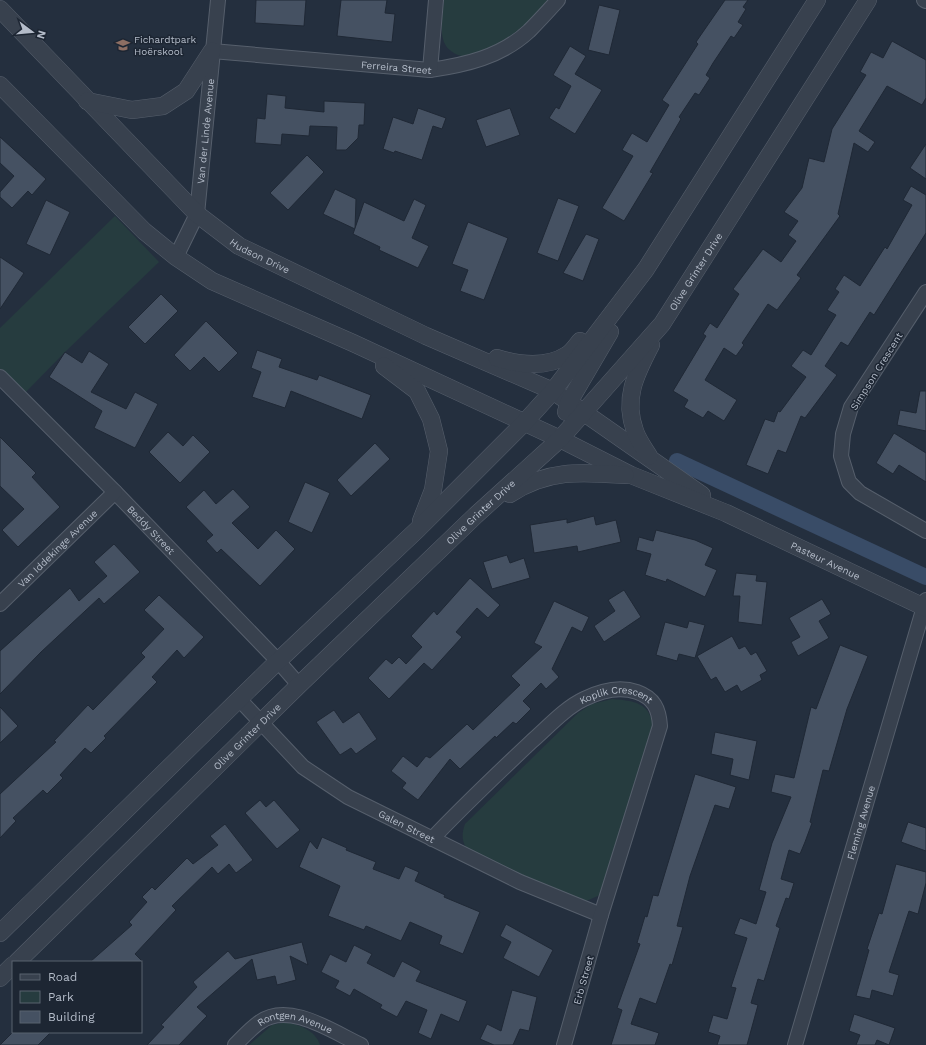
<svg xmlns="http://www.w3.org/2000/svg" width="926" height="1045" font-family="'Work Sans',sans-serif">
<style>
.green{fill:#263c3f}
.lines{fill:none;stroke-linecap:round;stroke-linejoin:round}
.canal{stroke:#394c67;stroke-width:16}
.building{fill:#455162;stroke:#1f2835}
.minor-casing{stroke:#565f6c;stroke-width:16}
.tertiary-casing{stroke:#565f6c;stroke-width:18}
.minor{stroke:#38414e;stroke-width:14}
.tertiary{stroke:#38414e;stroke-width:17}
.labels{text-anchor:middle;stroke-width:3;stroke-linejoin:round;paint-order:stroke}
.poi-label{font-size:10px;fill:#b4bcc9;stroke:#1d2633;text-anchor:start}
.street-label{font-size:10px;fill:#b4bcc9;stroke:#1d2633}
</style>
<rect width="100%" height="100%" fill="#242f3e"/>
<!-- green -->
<g class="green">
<path d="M444 0H547C534 22 493 52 468 56 461 58 450 52 446 46 438 33 443 14 444 0Z"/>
<path d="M115 216 159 262 65 352 23 395 0 371V328Z"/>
<path d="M612 699C639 701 652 704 654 734L600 895 584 902 472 856C463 845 460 838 465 824L578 713 592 704Z"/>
<path d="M287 1022C301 1026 315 1030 320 1045H249L272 1025Z"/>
</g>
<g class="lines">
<!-- canal -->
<path class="canal" d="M677 461 926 577"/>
</g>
<!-- building -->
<g class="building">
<path d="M256 0H306L304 26 255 23Z"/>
<path d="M341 0H387L385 13 395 14 392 42 337 36Z"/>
<path d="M725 0H748L743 7 746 9 738 22 743 25 734 38 731 36 713 63 706 75 710 78 699 95 695 93 679 117 681 119 650 172 653 173 624 221 602 208 633 156 622 150 632 133 647 142 669 105 662 100 698 44 696 42Z"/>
<path d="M599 5 620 10 609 55 588 50Z"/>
<path d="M892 41 926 60V98L922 105 887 86 859 131 875 142 868 152 854 143 838 214 840 216 797 275 801 278 777 310 768 304 742 343 744 345 736 356 724 348 705 380 737 400 724 421 708 411 703 418 684 407 688 400 673 391 706 336 703 334 710 323 717 328 739 294 733 289 763 249 781 262 796 241 788 235 798 221 784 212 802 188 809 158 824 162 832 129 866 75 860 72 871 52 883 58Z"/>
<path d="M570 46 586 56 575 74 602 90 575 134 549 118 556 107 559 109 571 86 553 75Z"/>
<path d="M267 94 286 96 285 108 324 112V101L365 103 364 125H359L358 138 346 150H336L337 127 310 126 309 136 282 134 281 145 255 143 257 118 265 119Z"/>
<path d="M418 108 446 118 442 129 433 126 422 160 395 151 394 153 383 149 393 117 413 124Z"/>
<path d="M510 108 520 135 486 147 476 120Z"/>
<path d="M0 137 46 179 32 195 28 191 12 208 0 197V192L14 176 0 163Z"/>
<path d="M926 144V179L910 168Z"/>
<path d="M307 155 324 172 288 210 270 193Z"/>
<path d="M911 186 926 195V233L874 315 870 312 848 346 841 342 825 366 837 375 805 418 801 416 786 453 778 450 768 474 746 465 765 419 774 422 778 411 780 412 806 377 791 366 803 350 811 355 836 315 827 310 839 292 835 289 844 275 860 286 885 247 887 249 912 205 903 200Z"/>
<path d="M335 189 356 199 355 229 323 214Z"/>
<path d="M558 198 579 206 558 261 537 253Z"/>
<path d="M414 199 426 205 412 238 429 246 418 268 379 250 380 247 353 234 364 202 404 221Z"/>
<path d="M46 200 70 212 50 255 26 244Z"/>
<path d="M468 222 508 238 484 300 460 291 468 270 452 264Z"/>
<path d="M586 234 599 239 583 281 563 273Z"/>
<path d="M0 257 24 273 0 309Z"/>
<path d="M161 294 178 311 145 344 128 327Z"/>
<path d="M206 321 238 353 219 372 204 357 190 371 174 355Z"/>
<path d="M257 350 282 359 279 367 317 380 319 375 371 395 362 419 291 391 285 408 252 397 261 372 251 368Z"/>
<path d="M89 351 109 364 91 392 126 409 135 392 158 404 135 448 94 428 102 411 49 377 65 352 82 363Z"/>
<path d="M920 391H926V431L897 425 900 410 916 413Z"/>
<path d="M168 432 183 446 193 435 210 452 180 483 149 452Z"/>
<path d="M894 433 926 453V482L899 465 893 474 876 463Z"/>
<path d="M0 437 36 473 32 477 60 507 18 547 2 530 24 509 0 486Z"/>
<path d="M375 443 390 459 351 496 337 480Z"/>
<path d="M305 482 330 493 312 533 288 522Z"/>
<path d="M233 489 250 507 232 523 258 549 276 530 295 549 260 586 221 549 217 553 206 541 213 535 186 507 204 490 216 504Z"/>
<path d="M594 516 596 525 616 520 621 542 578 552 577 546 534 553 530 525 567 519V523Z"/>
<path d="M656 530 695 540 713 548 705 565 717 570 705 597 667 579 666 582 645 575 651 554 636 550 639 537 653 541Z"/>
<path d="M114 544 140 572 104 604 99 598 41 652 0 694V651L70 588 79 601 107 576 94 562Z"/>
<path d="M507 555 510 563 524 558 530 578 492 589 483 562Z"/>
<path d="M736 573 757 575 756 581 767 582 762 625 738 622 740 596H733Z"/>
<path d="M470 578 500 605 488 618 477 608 456 632 462 637 432 670 424 663 389 699 368 678 386 659 392 664 399 657 406 664 422 647 411 636 434 611 437 615Z"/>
<path d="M624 590 641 617 604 642 594 626 615 611 608 600Z"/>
<path d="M159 595 204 637 184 658 177 650 152 677 157 682 104 736 106 738 91 753 85 748 60 775 63 778 47 794 43 790 13 818 16 821 0 838V794L56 742 54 741 88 705 93 710 145 657 141 653 164 629 144 610Z"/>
<path d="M822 599 831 614 819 621 829 638 798 656 791 642 800 637 789 618Z"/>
<path d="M554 601 589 617 582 632 572 627 552 669 559 677 546 689 541 683 523 701 531 709 516 724 513 722 496 738 495 736 460 769 450 759 418 800 402 788 406 783 391 771 403 756 417 767 426 756 430 758 467 724 473 730 520 685 511 676 542 647 534 643Z"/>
<path d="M689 621 705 625 695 658 679 654 677 661 656 655 665 622 687 628Z"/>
<path d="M732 636 739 649 745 646 751 655 756 652 767 671 760 675 762 680 741 692 737 685 725 692 716 677 711 680 697 656Z"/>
<path d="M840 645 868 656 847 709 829 771 823 770 810 822 812 823 805 842 800 854 789 850 781 879 794 883 789 899 786 898 776 926 780 928 764 981 758 979 751 1003 758 1005 747 1045H717L720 1036 708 1032 713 1015 727 1019 736 988 731 987 747 938 734 934 740 918 756 924 766 892 759 890 772 843 791 797 771 792 775 774 794 778 811 707 816 709Z"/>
<path d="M0 707 18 726 0 743Z"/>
<path d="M334 710 343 723 359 712 377 739 356 754 351 748 340 755 316 722Z"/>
<path d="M715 732 757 741 749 780 730 775 733 759 711 754Z"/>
<path d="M695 774 736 787 729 809 715 805 690 876 677 926 683 927 672 965 670 964 656 1004 640 998 631 1024 659 1033 655 1045H611L622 1010 617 1008 640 944 637 943 645 916 647 917 653 895 658 896Z"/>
<path d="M260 800 266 807 274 800 300 830 277 849 245 813Z"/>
<path d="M908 822 926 828V851L901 842Z"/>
<path d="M225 824 253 860 236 873 229 864 218 874 212 867 172 906 176 910 135 954 143 962H90L132 925 129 922 147 902 142 897 152 887 155 890 187 858 193 864 218 845 210 836Z"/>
<path d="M322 837 347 848 346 850 376 862 373 869 399 879 405 866 419 872 415 881 445 895 444 897 480 912 463 954 439 944 442 936 410 922 401 941 366 926 364 930 328 916 340 886 299 867 310 841 317 849Z"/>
<path d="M896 864 926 872V883L918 914 909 911 889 972 899 975 893 996 872 990 870 999 856 996 869 950 867 949 879 913 882 914Z"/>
<path d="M506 924 553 950 539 977 503 958 511 942 500 936Z"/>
<path d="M302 942 308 965 290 956 296 980 277 985 275 976 257 980 252 959 197 1007 207 1016 179 1045H147L164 1027 161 1025 197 987 193 982 228 951 235 959Z"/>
<path d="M354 945 372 954 367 963 394 977 402 961 421 971 416 981 467 1001 459 1022 441 1014 431 1039 418 1033 427 1010 406 1001 397 1017 380 1008 382 1005 354 989 350 996 335 988 339 981 321 972 330 954 346 962Z"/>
<path d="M512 990 537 997 529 1031 520 1029 513 1045H494L480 1039 487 1024 501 1031Z"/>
<path d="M854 1014 895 1028 889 1045 877 1040 875 1045H856L860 1035 849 1031Z"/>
<path d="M13 1032H51L38 1045H0Z"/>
</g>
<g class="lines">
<defs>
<g id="minor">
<path d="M924 0 926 1"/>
<path id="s1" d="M212 51 430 70C465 65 501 57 529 31 539 21 549 10 558 0"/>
<path d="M430 70 436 0"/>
<path id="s2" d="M176 257 197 214 218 0"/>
<path d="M926 292 851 407 843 434 841 456 849 482 860 493 926 531"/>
<path id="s3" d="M0 377 115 492 278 661 299 685"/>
<path id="s4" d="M0 604 115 492"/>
<path id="s5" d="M239 699 303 767 348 797 520 882 601 915"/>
<path id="s6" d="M432 839C464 805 498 773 532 741 548 727 565 708 584 699 600 691 620 686 637 692 654 698 659 709 660 726L601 915 564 1045"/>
<path id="s7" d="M235 1045C243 1037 251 1028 260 1022 289 1001 333 1032 361 1045"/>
<path id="s8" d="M795 1045 926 600"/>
</g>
<g id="tertiary">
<path id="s9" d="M0 9 197 214 239 246 426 336 553 391 702 495"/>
<path id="s10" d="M0 85 144 231 176 257 212 281 353 343 560 439 631 475 726 513 926 608"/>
<path d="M87 101 132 110 163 106 186 91 212 51"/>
<path d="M497 358C519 365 547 368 567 355 572 352 576 346 580 341"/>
<path d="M384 366 417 391 431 419 439 451 433 490 421 521"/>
<path d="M566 412 569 402 610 332"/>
<path d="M649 456C644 448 638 440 635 431 623 398 636 374 651 345"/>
<path d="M510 494C548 469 582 472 625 475"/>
<path d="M0 933 278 661 418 529 524 423 553 391 646 269 817 0"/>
<path id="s11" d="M17 962 299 685 476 515 560 439 583 413 662 324 868 0"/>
<path d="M0 978 13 965"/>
</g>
</defs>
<!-- minor casing -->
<use href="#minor" class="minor-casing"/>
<!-- tertiary casing -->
<use href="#tertiary" class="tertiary-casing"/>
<!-- minor -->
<use href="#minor" class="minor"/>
<!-- tertiary -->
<use href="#tertiary" class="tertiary"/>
</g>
<!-- icons -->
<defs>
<symbol id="school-bare" viewBox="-9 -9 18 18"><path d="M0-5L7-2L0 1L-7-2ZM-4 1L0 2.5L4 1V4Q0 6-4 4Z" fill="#8d6e63" stroke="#1d2633" stroke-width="2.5" paint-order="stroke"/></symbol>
</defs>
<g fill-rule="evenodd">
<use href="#school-bare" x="113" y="35" width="20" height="20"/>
</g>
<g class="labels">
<!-- poi labels -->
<g class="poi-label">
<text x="134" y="43">Fichardtpark<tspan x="134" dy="12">Hoërskool</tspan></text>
</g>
<!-- street labels -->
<g class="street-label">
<text dy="4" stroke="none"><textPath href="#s1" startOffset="185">Ferreira Street</textPath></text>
<text dy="4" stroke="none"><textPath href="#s2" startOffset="131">Van der Linde Avenue</textPath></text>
<text dy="4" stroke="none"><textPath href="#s9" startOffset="360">Hudson Drive</textPath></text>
<text dy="4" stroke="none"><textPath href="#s11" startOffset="970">Olive Grinter Drive</textPath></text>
<text transform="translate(876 371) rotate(-58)" y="4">Simpson Crescent</text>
<text dy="4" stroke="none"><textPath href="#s11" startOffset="646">Olive Grinter Drive</textPath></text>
<text dy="4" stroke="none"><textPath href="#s3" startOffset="215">Beddy Street</textPath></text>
<text dy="4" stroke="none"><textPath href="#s4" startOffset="80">Van Iddekinge Avenue</textPath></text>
<text dy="4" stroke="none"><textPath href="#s10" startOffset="964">Pasteur Avenue</textPath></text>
<text dy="4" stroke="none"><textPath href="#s6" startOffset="241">Koplik Crescent</textPath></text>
<text dy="4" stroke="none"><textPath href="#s11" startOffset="322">Olive Grinter Drive</textPath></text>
<text dy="4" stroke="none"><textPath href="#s8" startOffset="232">Fleming Avenue</textPath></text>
<text dy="4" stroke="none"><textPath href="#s5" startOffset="213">Galen Street</textPath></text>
<text transform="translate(583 980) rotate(-74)" y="4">Erb Street</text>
<text dy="4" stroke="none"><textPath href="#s7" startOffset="71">Rontgen Avenue</textPath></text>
</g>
</g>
<!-- legend -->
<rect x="12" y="961" width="130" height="72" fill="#1d2633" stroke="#59626f"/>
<rect x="20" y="974" width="20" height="6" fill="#38414e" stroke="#59626f"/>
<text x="48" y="981" font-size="12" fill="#b4bcc9">Road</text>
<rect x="20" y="991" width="20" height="12" fill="#263c3f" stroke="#59626f"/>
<text x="48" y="1001" font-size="12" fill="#b4bcc9">Park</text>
<rect x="20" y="1011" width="20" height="12" fill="#455162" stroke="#59626f"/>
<text x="48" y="1021" font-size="12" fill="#b4bcc9">Building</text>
<!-- north arrow -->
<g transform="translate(32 32) rotate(106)" stroke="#1d2633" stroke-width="3" paint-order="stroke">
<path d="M0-3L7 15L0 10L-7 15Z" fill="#b4bcc9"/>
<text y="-6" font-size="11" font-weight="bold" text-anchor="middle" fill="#b4bcc9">N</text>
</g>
</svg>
